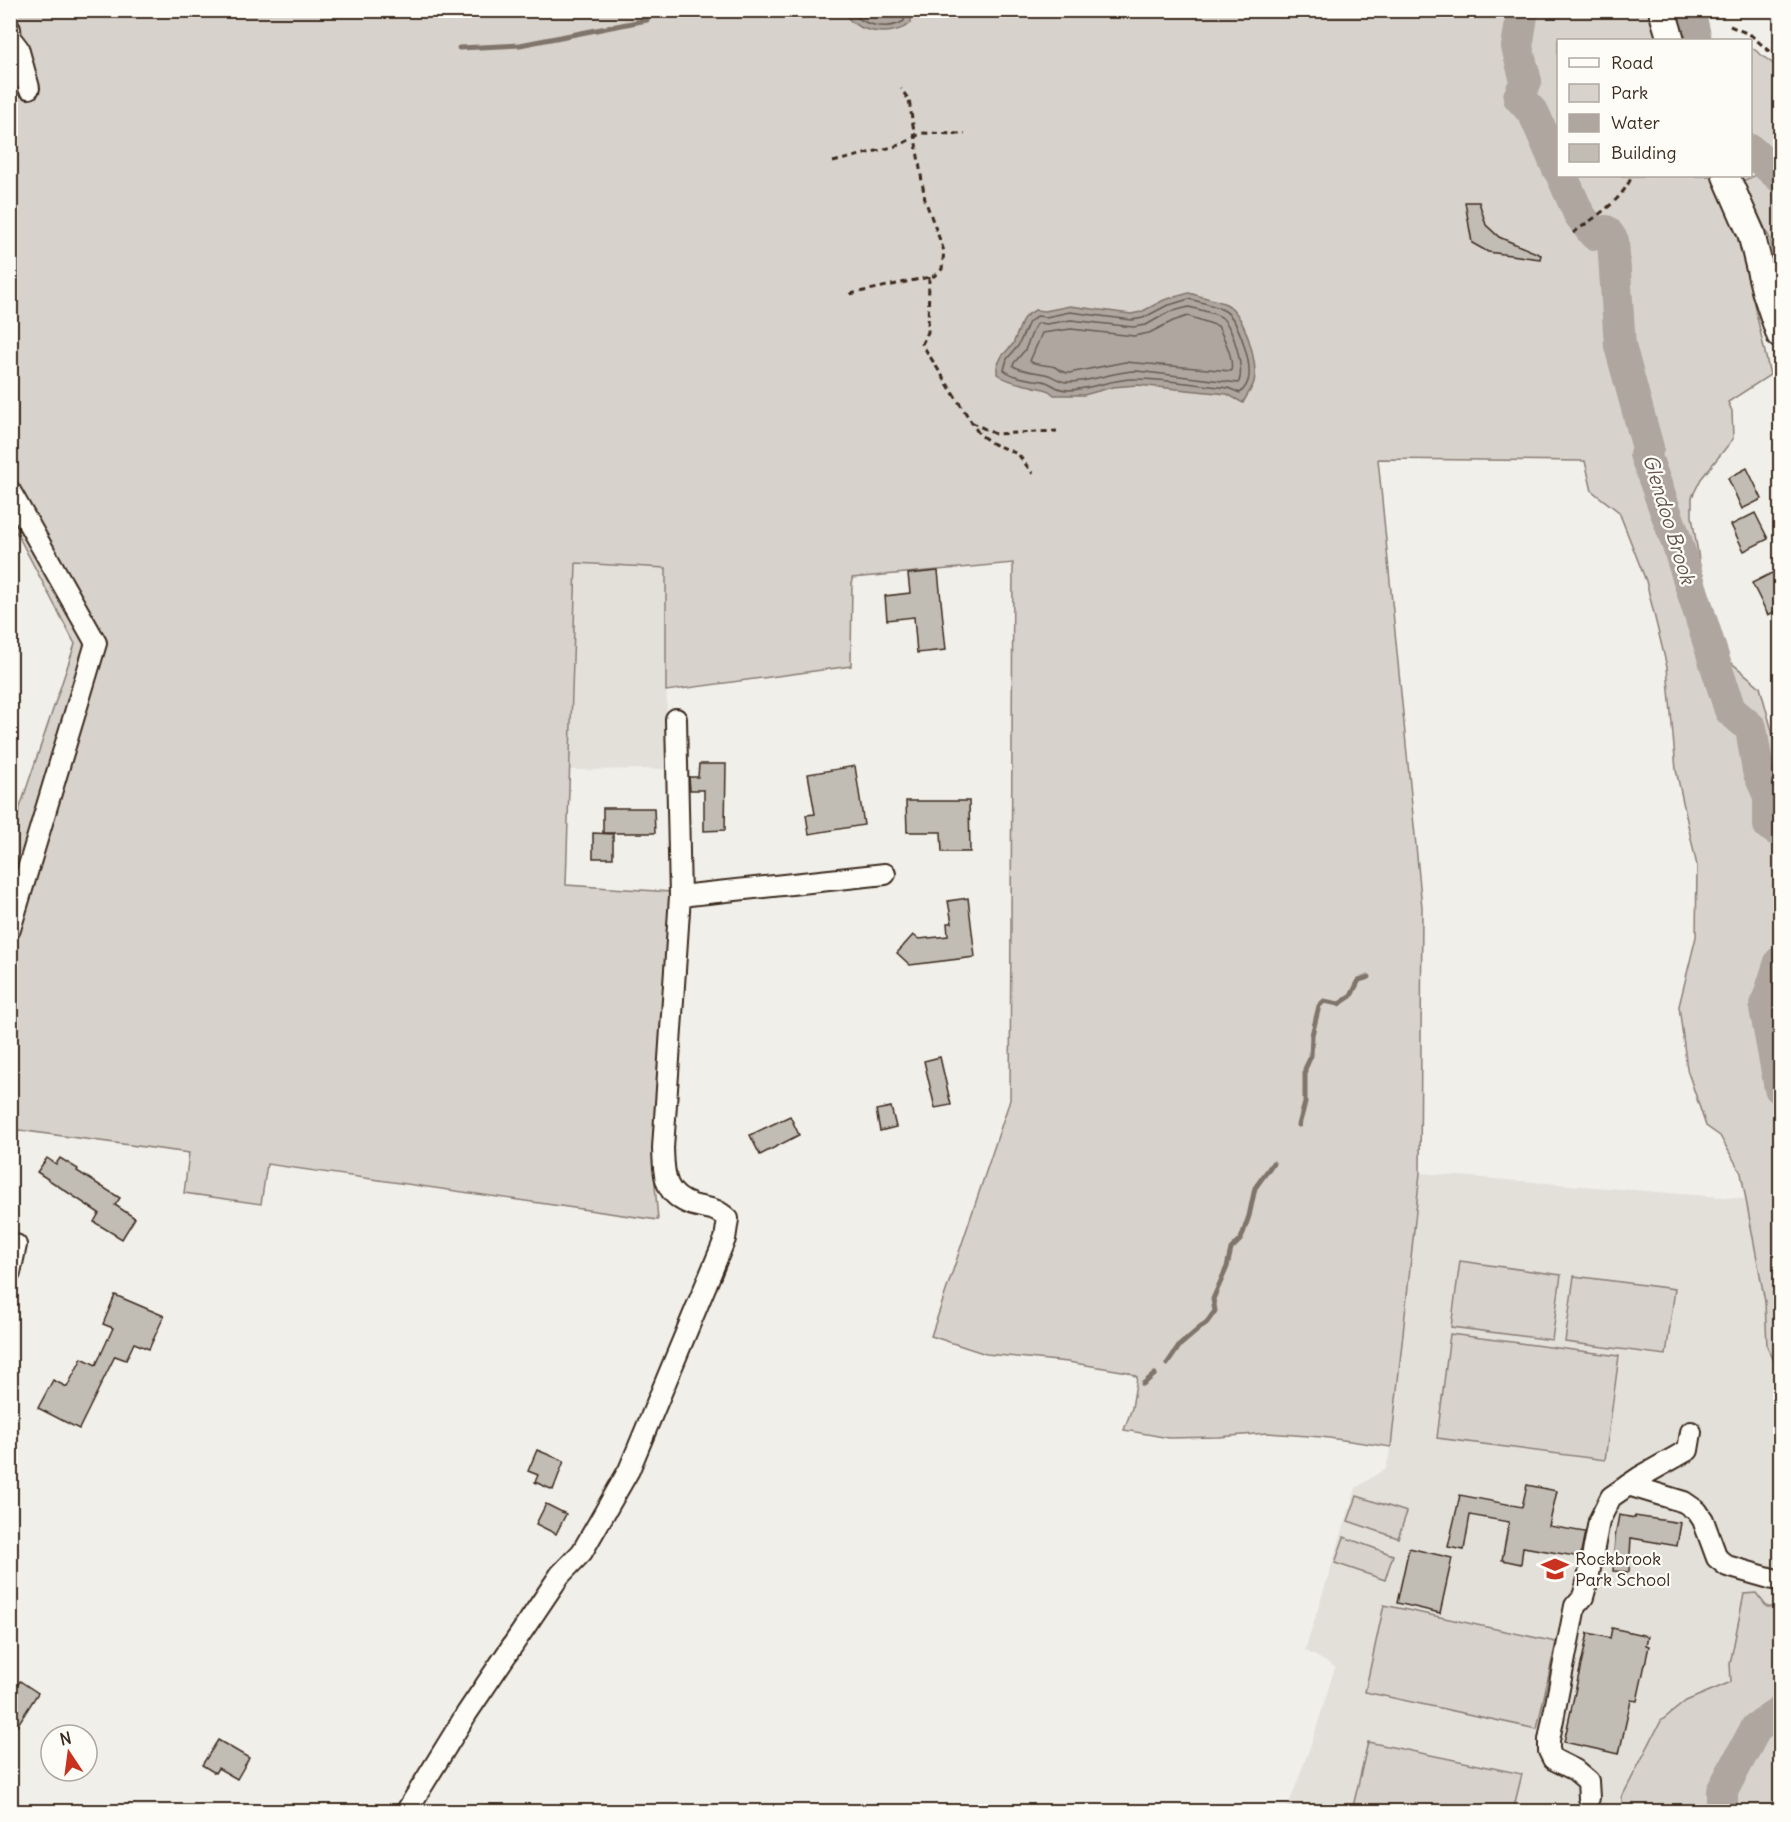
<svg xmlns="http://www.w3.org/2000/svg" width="1791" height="1822" font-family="Delius,sans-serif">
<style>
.built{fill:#e3e0da}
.green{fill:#d7d2cc;stroke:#897e75;stroke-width:1.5}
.water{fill:#aea69f;stroke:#80746b;stroke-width:1.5}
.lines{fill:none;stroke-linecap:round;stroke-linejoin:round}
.shore{stroke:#695c52;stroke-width:1.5}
.stream{stroke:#80746b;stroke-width:5}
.river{stroke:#aea69f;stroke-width:32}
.building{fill:#c1bcb4;stroke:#3b2a1e;stroke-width:1.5}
.minor-casing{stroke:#3b2a1e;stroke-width:24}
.major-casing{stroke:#3b2a1e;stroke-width:30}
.path{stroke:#3b2a1e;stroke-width:3;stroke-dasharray:6 4.5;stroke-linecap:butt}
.minor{stroke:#fdfcf7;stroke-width:20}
.major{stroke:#fdfcf7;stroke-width:26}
.labels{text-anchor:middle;stroke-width:4.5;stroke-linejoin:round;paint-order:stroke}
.poi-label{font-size:18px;fill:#3b2a1e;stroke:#fdfcf7;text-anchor:start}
.water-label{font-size:20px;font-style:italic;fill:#63554b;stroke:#fdfcf7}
</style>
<rect width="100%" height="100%" fill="#f1efea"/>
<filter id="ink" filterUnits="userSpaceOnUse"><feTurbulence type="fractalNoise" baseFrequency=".0167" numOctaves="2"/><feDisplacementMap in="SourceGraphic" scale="12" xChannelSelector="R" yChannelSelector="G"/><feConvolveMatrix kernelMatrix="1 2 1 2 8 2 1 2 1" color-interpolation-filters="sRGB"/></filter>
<g filter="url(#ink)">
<!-- built -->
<g class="built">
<path d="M576 563 666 568 667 769 569 770Z"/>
<path d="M1420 1173 1746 1199 1780 1233V1711L1722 1811 1286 1812 1313 1739 1335 1667 1305 1650 1356 1488 1386 1468 1391 1447Z"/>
</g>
<!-- green -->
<g class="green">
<path d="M10 11H1654L1665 40H1558V176H1720L1732 205 1770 375 1728 402 1732 411 1733 439 1701 479 1692 497V516L1713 647 1760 687 1780 760V1011L1776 1034 1780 1048V1373L1767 1346 1765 1302 1741 1173 1720 1136 1706 1126 1687 1069 1679 1006 1696 937 1697 866 1676 770 1667 667 1646 581 1619 512 1592 491 1585 461 1378 459 1422 907 1420 1173 1391 1447 1322 1437 1267 1433 1219 1437 1169 1438 1124 1430 1132 1408 1137 1377 1128 1372 1068 1362 986 1354 931 1336 1010 1100 1013 563 852 578 851 666 666 691V568L576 563 566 885 671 892 661 1074 653 1161 658 1220 267 1164 261 1204 184 1193 189 1153 11 1129V834L75 644 11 522Z"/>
<path d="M1751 47 1780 69V162L1776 163 1751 141Z"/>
<path d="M1780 165V288L1770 239 1742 181Z"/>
<path d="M1460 1261 1561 1275 1552 1340 1451 1327Z"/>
<path d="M1574 1276 1675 1289 1666 1355 1565 1342Z"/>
<path d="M1450 1334 1619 1356 1605 1460 1437 1438Z"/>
<path d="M1357 1496 1407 1512 1398 1538 1348 1521Z"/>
<path d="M1344 1537 1393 1555 1385 1580 1335 1563Z"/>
<path d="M1756 1593 1767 1607H1780V1811H1622V1797L1661 1721 1686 1701 1731 1682 1730 1664 1744 1594Z"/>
<path d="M1384 1605 1556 1642 1537 1729 1365 1692Z"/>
<path d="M1368 1742 1522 1774 1513 1811H1352Z"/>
</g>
<!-- water -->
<g class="water">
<path d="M844 11H911V23C893 38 853 34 844 11Z"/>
<path d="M1189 293C1201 297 1215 299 1226 304 1244 313 1259 363 1254 382 1252 389 1246 396 1243 403L1227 394 1137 385 1113 387 1084 395H1054C1044 386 1042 390 1031 386 1020 384 1006 381 997 374V366L1002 356 1013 344 1023 319 1027 315 1035 310 1045 311 1070 306 1131 314 1141 312 1164 300Z"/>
</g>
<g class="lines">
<!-- shore -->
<g class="shore">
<path d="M850 10C861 26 888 31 904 21L906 10"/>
<path d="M1189 299C1200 302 1215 305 1225 311 1239 320 1253 366 1248 381 1247 385 1243 390 1240 393L1228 388C1197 385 1166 379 1136 379 1112 378 1091 390 1068 390 1055 390 1053 383 1043 381 1031 380 1014 378 1004 370L1007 359 1018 346 1029 322 1037 316 1046 317 1070 312 1132 320 1143 318 1166 306Z"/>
<path d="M1189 307C1199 310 1212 312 1221 317 1233 325 1246 372 1238 383L1137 371C1112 371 1090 383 1067 382 1058 382 1053 375 1045 374 1034 372 1022 371 1013 366L1014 363 1025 350 1035 326 1039 323 1047 324 1071 320 1133 327 1146 325 1169 312Z"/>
<path d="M1188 316 1218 326C1224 339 1234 357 1231 371L1125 362 1069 373C1062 373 1060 370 1055 367 1046 364 1037 366 1030 361L1042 333 1071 329 1134 336 1149 333 1173 321Z"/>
</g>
<!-- stream -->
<g class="stream">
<path d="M459 48 520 45 647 20"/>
<path d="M1299 1125 1305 1103V1069L1311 1056 1312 1035 1319 1006 1324 1001 1339 1004 1351 996 1359 980 1369 977"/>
<path d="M1167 1364 1180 1345 1207 1322 1215 1311 1213 1299 1227 1267 1231 1249 1241 1239 1249 1216 1255 1188 1273 1163"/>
<path d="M1143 1384 1155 1374"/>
</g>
<!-- river -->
<g class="river">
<path d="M1523 10 1517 47 1526 81 1519 97 1534 114 1558 169"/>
<path d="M1689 10 1696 40"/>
<path d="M1750 150 1780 177"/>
<path d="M1562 176 1579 214 1594 234 1606 231 1613 241 1620 346 1648 448 1645 454 1676 540 1730 710 1751 728 1758 771 1769 796V825L1780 832"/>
<path d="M1780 962 1765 1008 1780 1088"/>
<path d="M1722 1812V1791L1756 1728 1780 1712"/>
</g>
</g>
<!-- building -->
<g class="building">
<path d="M1465 202H1479L1486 225 1499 237 1541 255 1540 259 1488 252 1472 243Z"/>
<path d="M1747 468 1762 499 1742 509 1728 478Z"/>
<path d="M1755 513 1768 539 1744 551 1731 525Z"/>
<path d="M938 571 946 650 917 653 914 617 887 620 885 596 910 593 908 574Z"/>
<path d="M1776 571 1780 580V609L1768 615 1752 583Z"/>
<path d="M699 764H726L725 830 704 831V790H690L689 777H698Z"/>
<path d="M855 766 864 825 809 834 806 815 815 814 808 774Z"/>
<path d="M906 801H969L970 852H942L941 832H907Z"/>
<path d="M603 808H654L655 833H603Z"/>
<path d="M593 833 613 834V858H593Z"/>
<path d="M968 898 975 957 910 965 897 953 913 935 919 939 948 936 947 923H952L948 901Z"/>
<path d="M940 1057 951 1105 935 1108 924 1061Z"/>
<path d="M891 1107 896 1127 880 1131 876 1110Z"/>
<path d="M790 1116 799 1135 760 1155 750 1135Z"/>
<path d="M47 1158 56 1164 60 1158 78 1169 77 1171 120 1198 115 1205 135 1218 122 1239 94 1222 99 1213 37 1172Z"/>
<path d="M115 1295 164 1316 149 1349 134 1343 126 1360 115 1356 79 1429 38 1408 53 1380 67 1387 82 1358 96 1365 113 1328 103 1324Z"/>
<path d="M537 1450 564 1461 553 1490 535 1482 538 1475 528 1471Z"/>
<path d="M1527 1485 1557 1491 1549 1526 1585 1532 1580 1557 1523 1547 1521 1564 1502 1560 1509 1522 1470 1515 1464 1550 1448 1547 1460 1495 1522 1507Z"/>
<path d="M546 1504 566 1514 556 1534 536 1524Z"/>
<path d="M1619 1515 1635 1518V1516L1681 1523 1677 1546 1631 1538 1629 1572 1613 1571 1615 1537Z"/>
<path d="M1409 1548 1452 1558 1440 1613 1397 1603Z"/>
<path d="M1612 1628 1648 1636 1646 1645 1649 1646 1637 1701 1631 1700 1619 1754 1564 1742 1588 1633 1610 1638Z"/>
<path d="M20 1681 38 1693 10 1737V1696Z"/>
<path d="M218 1740 249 1758 237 1779 218 1768 215 1773 202 1765Z"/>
</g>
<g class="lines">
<defs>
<g id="minor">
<path d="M10 29 11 39 18 48 29 88"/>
<path d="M10 491 96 643 10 929"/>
<path d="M680 896 885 874"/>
<path d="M10 1273 16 1245"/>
<path d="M1628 1485 1684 1502 1697 1511 1703 1520 1717 1558 1727 1566 1780 1581"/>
<path d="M1589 1798 1588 1781 1575 1770 1553 1759 1549 1751V1740L1575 1606 1583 1597 1588 1579 1599 1521 1611 1497 1640 1477 1688 1450 1691 1432"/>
<path d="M406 1812 467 1713 560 1575 582 1552 629 1470 725 1239 728 1219C713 1206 710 1210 693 1205 663 1195 664 1174 663 1148L680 896 676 719"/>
</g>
<g id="major">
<path d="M1662 10 1671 40"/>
<path d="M1726 176 1751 233 1765 290 1780 335"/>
</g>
</defs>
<!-- minor casing -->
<use href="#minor" class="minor-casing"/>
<!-- major casing -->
<use href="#major" class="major-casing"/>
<!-- path -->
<g class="path">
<path d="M1730 26 1751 35 1780 61"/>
<path d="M833 162 900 145 922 133 965 134"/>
<path d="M1573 233C1595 217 1621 202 1632 176"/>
<path d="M929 277 928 332 922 344 979 434 993 444 1018 454 1033 474"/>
<path d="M850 294 934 276 942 269 944 251 925 200 909 100 901 89"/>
<path d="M971 422 995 434 1057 431"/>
</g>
<!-- minor -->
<use href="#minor" class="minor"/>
<!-- major -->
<use href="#major" class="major"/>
</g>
</g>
<!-- icons -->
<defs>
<symbol id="school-bare" viewBox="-9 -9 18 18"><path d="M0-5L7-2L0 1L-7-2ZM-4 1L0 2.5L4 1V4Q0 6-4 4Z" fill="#c8321e" stroke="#fdfcf7" stroke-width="2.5" paint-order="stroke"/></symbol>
</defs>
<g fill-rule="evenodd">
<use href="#school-bare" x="1536" y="1550" width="38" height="38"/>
</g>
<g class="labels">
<!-- poi labels -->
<g class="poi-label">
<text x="1575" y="1565">Rockbrook<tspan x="1575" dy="21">Park School</tspan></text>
</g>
<!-- water labels -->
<g class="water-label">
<text transform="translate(1669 519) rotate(73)" y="7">Glendoo Brook</text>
</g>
</g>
<!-- margin -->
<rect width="1791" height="1822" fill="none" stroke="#fdfcf7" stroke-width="36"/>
<rect x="18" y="18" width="1755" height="1786" fill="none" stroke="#3b2a1e" stroke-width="2" filter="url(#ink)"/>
<!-- legend -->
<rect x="1557" y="39" width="195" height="138" fill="#fdfcf7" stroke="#afa8a0" stroke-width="1.5"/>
<rect x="1569" y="58" width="30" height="9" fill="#fdfcf7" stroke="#afa8a0" stroke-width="1.5"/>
<text x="1611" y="69" font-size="18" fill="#3b2a1e">Road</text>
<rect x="1569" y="84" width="30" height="18" fill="#d7d2cc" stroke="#afa8a0" stroke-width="1.5"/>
<text x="1611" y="99" font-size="18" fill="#3b2a1e">Park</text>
<rect x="1569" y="114" width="30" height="18" fill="#aea69f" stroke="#afa8a0" stroke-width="1.5"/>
<text x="1611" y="129" font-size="18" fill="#3b2a1e">Water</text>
<rect x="1569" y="144" width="30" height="18" fill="#c1bcb4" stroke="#afa8a0" stroke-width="1.5"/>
<text x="1611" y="159" font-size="18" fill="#3b2a1e">Building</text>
<!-- north arrow -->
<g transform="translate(69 1753) rotate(347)"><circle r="28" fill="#fdfcf7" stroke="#afa8a0" stroke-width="1.5"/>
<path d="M0-4.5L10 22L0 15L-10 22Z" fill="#c8321e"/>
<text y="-9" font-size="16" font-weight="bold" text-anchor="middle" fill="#3b2a1e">N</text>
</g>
</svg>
